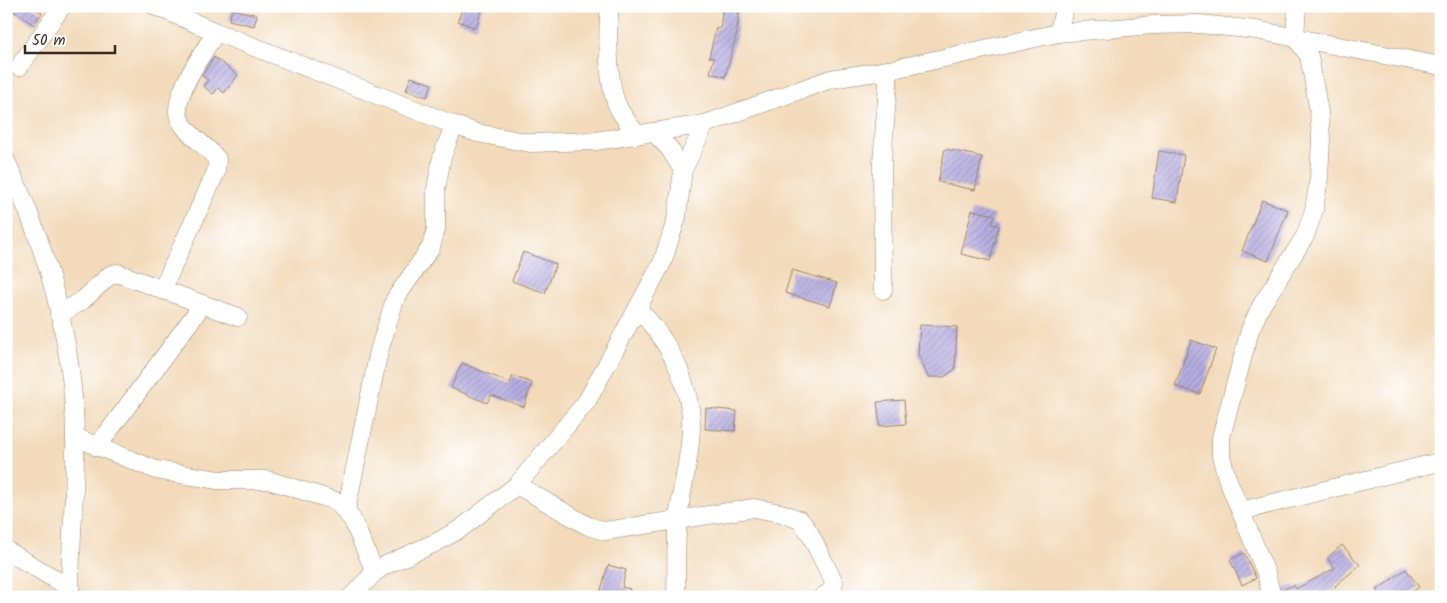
<svg xmlns="http://www.w3.org/2000/svg" width="1447" height="603" font-family="Kalam,sans-serif">
<style>
.building{fill:url(#building-hatch)}
.lines{fill:none;stroke-linecap:round;stroke-linejoin:round}
.minor-casing{stroke:#96826c;stroke-width:19}
.minor{stroke:#fff;stroke-width:18}
</style>
<defs>
<pattern id="building-hatch" width="6" height="6" patternUnits="userSpaceOnUse" patternTransform="scale(1.25)"><rect width="6" height="6" fill="#b5aee0"/><path d="M-1 1l2-2M0 6l6-6M5 7l2-2" fill="none" stroke="#948eb5"/></pattern>
</defs>
<rect width="100%" height="100%" fill="#fff"/>
<filter id="ink" filterUnits="userSpaceOnUse"><feTurbulence type="fractalNoise" baseFrequency=".02" numOctaves="2"/><feDisplacementMap in="SourceGraphic" scale="10" xChannelSelector="R" yChannelSelector="G"/><feConvolveMatrix kernelMatrix="1 2 1 2 8 2 1 2 1" color-interpolation-filters="sRGB"/></filter>
<filter id="wash" filterUnits="userSpaceOnUse"><feTurbulence type="fractalNoise" baseFrequency=".0096" numOctaves="4" result="noise"/><feDisplacementMap in="SourceGraphic" scale="20" xChannelSelector="R" yChannelSelector="G"/><feGaussianBlur stdDeviation="1.12" result="paint"/><feColorMatrix in="noise" values="0 0 0 0 0 0 0 0 0 0 0 0 0 0 0 0 0 1.4 0 .05"/><feComposite in="paint" operator="in"/></filter>
<g filter="url(#wash)">
<rect width="100%" height="100%" fill="#f2daba"/>
<g id="blocks">
<!-- building -->
<g class="building">
<path d="M6 6H32L42 13 34 25Z"/>
<path d="M463 6H483L476 28 458 21Z"/>
<path d="M723 6H739L737 33 725 77 710 73 714 58 709 57 716 28 720 29Z"/>
<path d="M232 9 257 15 254 26 229 20Z"/>
<path d="M214 57 238 75 224 93 218 88 213 94 203 86 208 80 202 76Z"/>
<path d="M411 77 432 84 427 97 406 90Z"/>
<path d="M945 149 982 157 975 190 938 182Z"/>
<path d="M1159 151 1184 155 1177 202 1152 198Z"/>
<path d="M1262 200 1288 210 1268 261 1242 251Z"/>
<path d="M972 210 995 215 992 224 999 226 990 261 961 254Z"/>
<path d="M523 252 556 264 545 293 512 281Z"/>
<path d="M792 270 837 283 830 306 785 293Z"/>
<path d="M920 325 957 327 955 369 944 377H928L918 354Z"/>
<path d="M1191 340 1216 349 1200 394 1175 386Z"/>
<path d="M462 363 510 383 513 376 532 383 524 407 491 395 487 403 451 388Z"/>
<path d="M904 400 906 424 880 426 877 402Z"/>
<path d="M706 408 737 411 735 431 705 429Z"/>
<path d="M1342 545 1360 565 1335 586 1336 588 1319 597H1282L1281 590 1294 585 1296 589 1335 568 1327 558Z"/>
<path d="M1244 553 1256 578 1242 585 1230 560Z"/>
<path d="M608 565 626 570 622 587 630 589 628 597H599Z"/>
<path d="M1406 569 1419 587 1405 597H1381L1377 590Z"/>
</g>
</g>
</g>
<g filter="url(#ink)">
<use href="#blocks" fill-opacity="0" stroke="#96826c" stroke-width="1"/>
<g class="lines">
<defs>
<g id="minor">
<path d="M155 6 216 32 454 125 477 133 530 143 596 141 705 124 831 79 889 70 1058 33 1153 25 1200 24 1256 30 1441 66"/>
<path d="M610 6C607 31 607 87 619 109 624 118 631 127 637 135"/>
<path d="M1058 33 1065 6"/>
<path d="M19 67 62 6"/>
<path d="M653 132 669 148 683 170"/>
<path d="M6 161C47 246 74 343 75 437 76 490 70 543 70 597"/>
<path d="M162 290 216 172 217 159C206 145 188 136 180 120 169 99 205 50 216 32"/>
<path d="M883 290 882 163 889 70"/>
<path d="M638 309C665 337 684 370 690 409 695 440 681 488 678 520 675 545 677 571 676 597"/>
<path d="M59 315 83 300 110 275 117 273 238 317"/>
<path d="M75 437 156 470 218 480H268L336 501 352 519 375 572"/>
<path d="M97 447 203 304"/>
<path d="M517 485 588 526 605 531 754 508 781 513 800 520 809 532 834 582 832 590 822 597"/>
<path d="M346 511 379 351 395 299 431 247 436 229V189L442 157 454 125"/>
<path d="M1241 511 1439 462"/>
<path d="M6 550 70 588"/>
<path d="M351 597 375 572 386 565 437 542 460 529 517 485 587 401 662 263 677 217 683 170 705 124"/>
<path d="M1272 597 1266 573 1227 478 1221 456V437L1250 330 1261 306 1305 236 1314 210 1319 178 1321 138 1319 112 1309 56 1295 37 1297 6"/>
</g>
</defs>
<!-- minor casing -->
<use href="#minor" class="minor-casing"/>
<!-- minor -->
<use href="#minor" class="minor"/>
</g>
</g>
<!-- margin -->
<rect width="1447" height="603" fill="none" stroke="#fff" stroke-width="25"/>
<!-- scale -->
<path d="M25 45v8h90v-8" fill="none" stroke="#3b2a1e" stroke-width="2.5"/>
<text x="32" y="45" font-size="15" fill="#3b2a1e" stroke="#ffffff" stroke-width="4" paint-order="stroke">50 m</text>
</svg>
